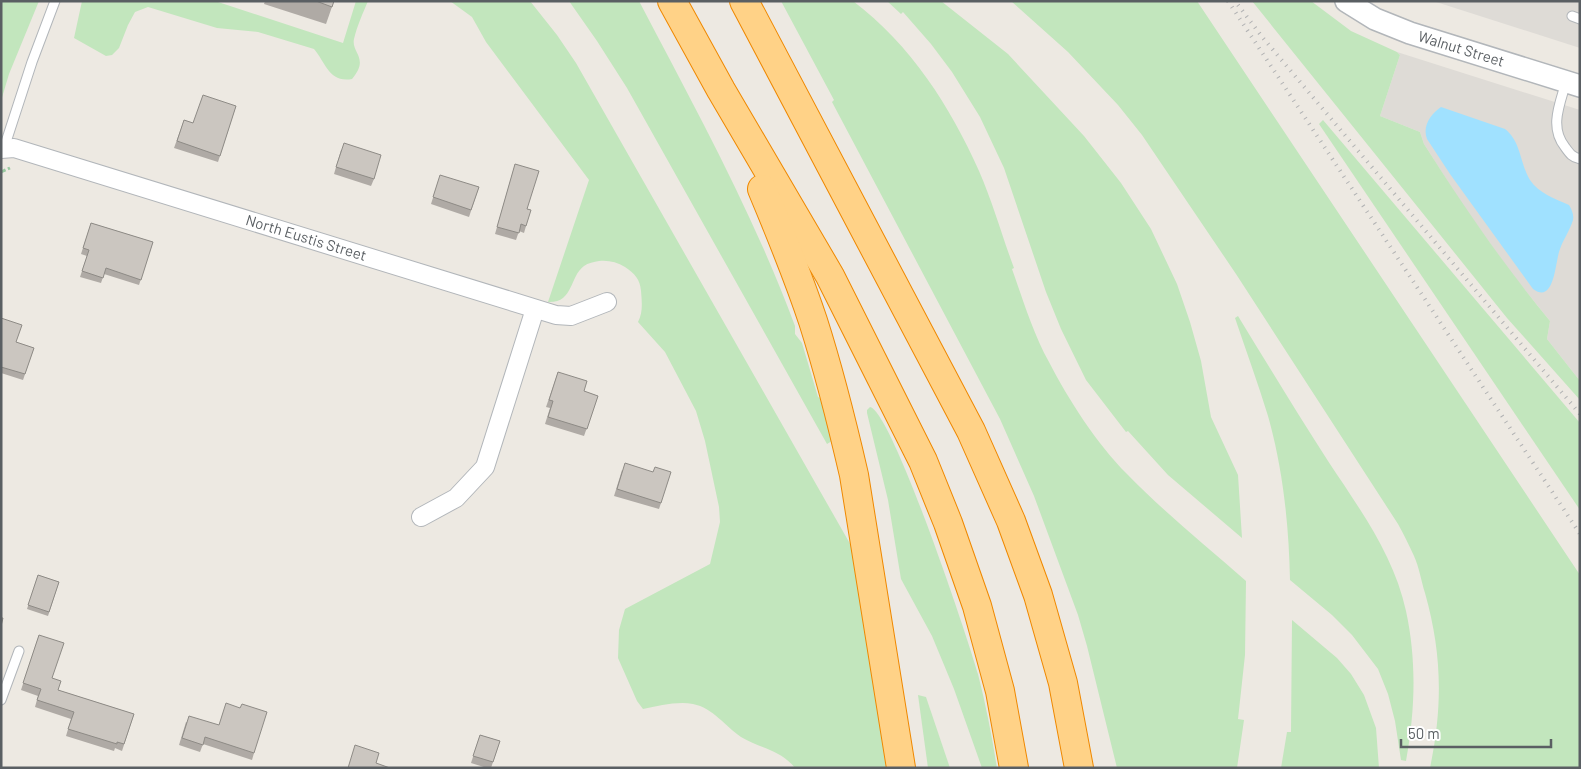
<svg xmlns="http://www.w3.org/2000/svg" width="1581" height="769" font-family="Barlow,sans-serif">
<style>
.industrial{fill:#dedbd6}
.green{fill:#c2e6bd}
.water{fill:#a0e1ff}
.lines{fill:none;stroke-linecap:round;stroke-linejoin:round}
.service-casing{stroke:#b2b6ba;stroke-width:11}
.minor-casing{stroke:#b2b6ba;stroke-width:20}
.tertiary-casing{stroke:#b2b6ba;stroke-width:24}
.motorway-casing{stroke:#ef8800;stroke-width:30}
.path{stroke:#98c9a0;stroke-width:3;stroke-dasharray:5 2.5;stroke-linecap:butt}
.service{stroke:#fff;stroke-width:9}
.minor{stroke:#fff;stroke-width:18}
.tertiary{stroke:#fff;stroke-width:21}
.motorway{stroke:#ffd287;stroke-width:28}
.rail{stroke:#b1b2b3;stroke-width:4;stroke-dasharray:1 6;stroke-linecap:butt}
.wall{fill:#afaaa5}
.building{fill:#cbc6c0;stroke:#8e8b86}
.labels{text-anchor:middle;stroke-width:4;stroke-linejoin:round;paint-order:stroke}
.street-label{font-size:15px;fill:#5a5f63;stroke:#fff}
</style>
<rect width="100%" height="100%" fill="#ede9e2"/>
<!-- industrial -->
<g class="industrial">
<path d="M1433 1H1580V48Z"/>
<path d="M1397 52 1580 110V381L1547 339 1550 321 1512 274 1464 207 1424 144 1420 132 1380 116 1400 55Z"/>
</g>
<!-- green -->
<g class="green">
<path d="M1 1H39L9 74 1 101Z"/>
<path d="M82 1H215L343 43 356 1H368C363 13 357 26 354 39 351 53 370 58 352 79 329 83 326 63 314 49L258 32 217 28 148 7 135 12 128 25 119 48 112 55 106 56 74 38Z"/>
<path d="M450 1H530L557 35 576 63 857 556 886 768H795C781 750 759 748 741 737 725 726 713 708 693 704 677 701 659 706 643 709L637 701 618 658 619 630 625 609 710 564 720 522 719 507 705 441 696 411 665 352 638 322C643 313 642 302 641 291 640 279 635 274 625 267 617 262 608 260 599 261 594 262 588 263 584 266 569 277 574 303 548 302L589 180 486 42 472 17Z"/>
<path d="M569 1H639C695 108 753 213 795 326V334L802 343 818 397 820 398 832 441 827 444 627 88 597 41Z"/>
<path d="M781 1H853C911 45 950 106 979 171 993 203 1002 236 1014 268L1012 269C1023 300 1033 333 1049 362 1068 399 1097 444 1127 474 1164 512 1206 546 1246 581L1245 655 1238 719 1244 720 1237 768H1117L1087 646 1078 615 1034 496 1000 419 832 102 834 100Z"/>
<path d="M887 1H941L1008 54 1084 136 1121 183 1151 229 1177 284 1190 322 1201 361 1211 417 1238 475 1242 538 1168 475 1128 431 1126 432 1086 380 1061 329 1046 292 1004 168 980 117 952 72 931 44 903 12 901 14Z"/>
<path d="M1011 1H1197L1580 575V768H1430C1443 706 1442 653 1425 593 1421 580 1419 567 1414 556 1409 545 1404 535 1398 524L1236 274 1142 135 1118 105 1068 52Z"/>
<path d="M1252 1H1311L1351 31 1397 52 1400 55 1380 116 1420 132 1424 144C1464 207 1503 264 1550 321L1547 339 1580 381V400L1507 318Z"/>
<path d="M1323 120 1580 423V510L1319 124Z"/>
<path d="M1238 316C1268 365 1297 413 1328 461 1359 508 1394 555 1406 611 1417 662 1415 711 1406 761L1401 760 1395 721 1388 694 1378 669 1352 635 1332 615 1290 580C1289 526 1283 469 1268 416 1258 383 1246 351 1235 318Z"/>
<path d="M870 407C892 411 969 641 978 674 986 705 992 737 997 768H982L954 689 932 636 901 579 888 500 867 413V410Z"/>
<path d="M1292 620 1337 658 1351 674 1364 695 1376 728 1379 768H1281L1287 732H1291Z"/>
<path d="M918 695 926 697 950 768H928Z"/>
</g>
<!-- water -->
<path class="water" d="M1441 107 1505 129C1521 141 1520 164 1530 180 1538 193 1556 199 1569 205 1572 210 1574 215 1573 220 1570 230 1563 240 1560 249 1555 261 1555 305 1533 289L1450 174 1427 139C1422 126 1431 114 1441 107Z"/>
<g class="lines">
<defs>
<g id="service">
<path d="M1572 16 1580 19"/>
<path d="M1566 82C1560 104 1549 127 1565 147 1570 154 1572 157 1580 159"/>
<path d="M4 148 32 62 55 1"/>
<path d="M1 700 19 651"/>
</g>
<g id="minor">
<path d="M1 149 14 148 556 315 571 316 607 302"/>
<path d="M421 517 456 498 485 467 535 309"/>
</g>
<path id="tertiary" d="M1346 1 1375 19 1410 33 1580 86"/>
<g id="motorway">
<path d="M672 1 721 90 830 276 923 461 948 523 977 606 1000 691 1014 768"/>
<path d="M744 1 971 431 1011 521 1038 595 1063 683 1079 768"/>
<path d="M762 189C780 232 798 276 813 321 829 371 842 423 854 475L901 768"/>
</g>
</defs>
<!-- service casing -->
<use href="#service" class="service-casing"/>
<!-- minor casing -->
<use href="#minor" class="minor-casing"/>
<!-- tertiary casing -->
<use href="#tertiary" class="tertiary-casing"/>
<!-- motorway casing -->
<use href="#motorway" class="motorway-casing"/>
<!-- path -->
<path class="path" d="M1 172 10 168"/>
<!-- service -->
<use href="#service" class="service"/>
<!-- minor -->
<use href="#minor" class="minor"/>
<!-- tertiary -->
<use href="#tertiary" class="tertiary"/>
<!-- motorway -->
<use href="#motorway" class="motorway"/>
<!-- rail -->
<g class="rail">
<path d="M1228 1 1580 534"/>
<path d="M1238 5 1263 38 1580 414"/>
</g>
</g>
<!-- wall -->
<g class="wall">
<path d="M265 1H334L326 24 264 4Z"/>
<path d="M236 106 218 162 174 148 184 120 193 123Z"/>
<path d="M341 150 374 179 371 186 334 174Z"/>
<path d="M515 164 527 209 526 226 524 233 519 231 516 240 495 234Z"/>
<path d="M438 182 479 187 469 217 431 204Z"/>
<path d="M91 223 153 242 139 285 104 274 101 283 80 277 87 256 81 254Z"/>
<path d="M1 318 16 342 34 348 23 380 1 373Z"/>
<path d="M558 372 584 391 598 396 584 436 545 424 550 408 546 407Z"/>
<path d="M622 470 661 503 659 509 614 496Z"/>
<path d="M38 575 59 582 48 616 27 609Z"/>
<path d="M39 635 52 678 58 690 134 714 122 751 115 748 114 751 66 736 71 719 35 707 38 696 21 690Z"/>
<path d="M186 722 254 753 252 760 203 744 200 752 179 745Z"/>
<path d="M480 735 500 741 491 768H487L471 763Z"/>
</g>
<!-- building -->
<g class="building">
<path d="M316 1H334L332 7Z"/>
<path d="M203 95 236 106 220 156 177 141 184 120 193 123Z"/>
<path d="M344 143 381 155 374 179 336 167Z"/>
<path d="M515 164 539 171 527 209 531 210 526 226 521 224 519 233 497 227Z"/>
<path d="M440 175 479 187 471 210 433 197Z"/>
<path d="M91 223 153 242 141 280 106 268 103 278 82 271 89 250 83 248Z"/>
<path d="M1 318 22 325 16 342 34 348 25 374 1 367Z"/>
<path d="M558 372 587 381 584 391 598 396 587 429 548 417 553 401 549 400Z"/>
<path d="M625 463 653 472 655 467 671 472 661 503 617 489Z"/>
<path d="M38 575 59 582 49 612 28 605Z"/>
<path d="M1 618H3L1 626Z"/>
<path d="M39 635 64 643 52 678 61 681 58 690 134 714 124 744 117 742V744L68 729 74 712 37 700 41 689 23 683Z"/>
<path d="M226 703 240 708 242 704 267 712 254 753 205 737 203 745 182 738 189 716 219 725Z"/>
<path d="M480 735 500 741 493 762 473 756Z"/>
<path d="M355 745 379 753 376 763 390 768H348Z"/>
</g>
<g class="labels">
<!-- street labels -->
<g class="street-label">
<text transform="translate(1461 49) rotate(17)" y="5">Walnut Street</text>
<text transform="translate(306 238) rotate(17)" y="5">North Eustis Street</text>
</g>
</g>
<!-- border -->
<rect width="1581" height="769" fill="none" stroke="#5a5f63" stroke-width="5"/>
<!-- scale -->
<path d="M1401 739v8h150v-8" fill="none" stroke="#5a5f63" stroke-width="2.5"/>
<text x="1408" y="739" font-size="15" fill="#5a5f63" stroke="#ffffff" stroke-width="4" paint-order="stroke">50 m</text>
</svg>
